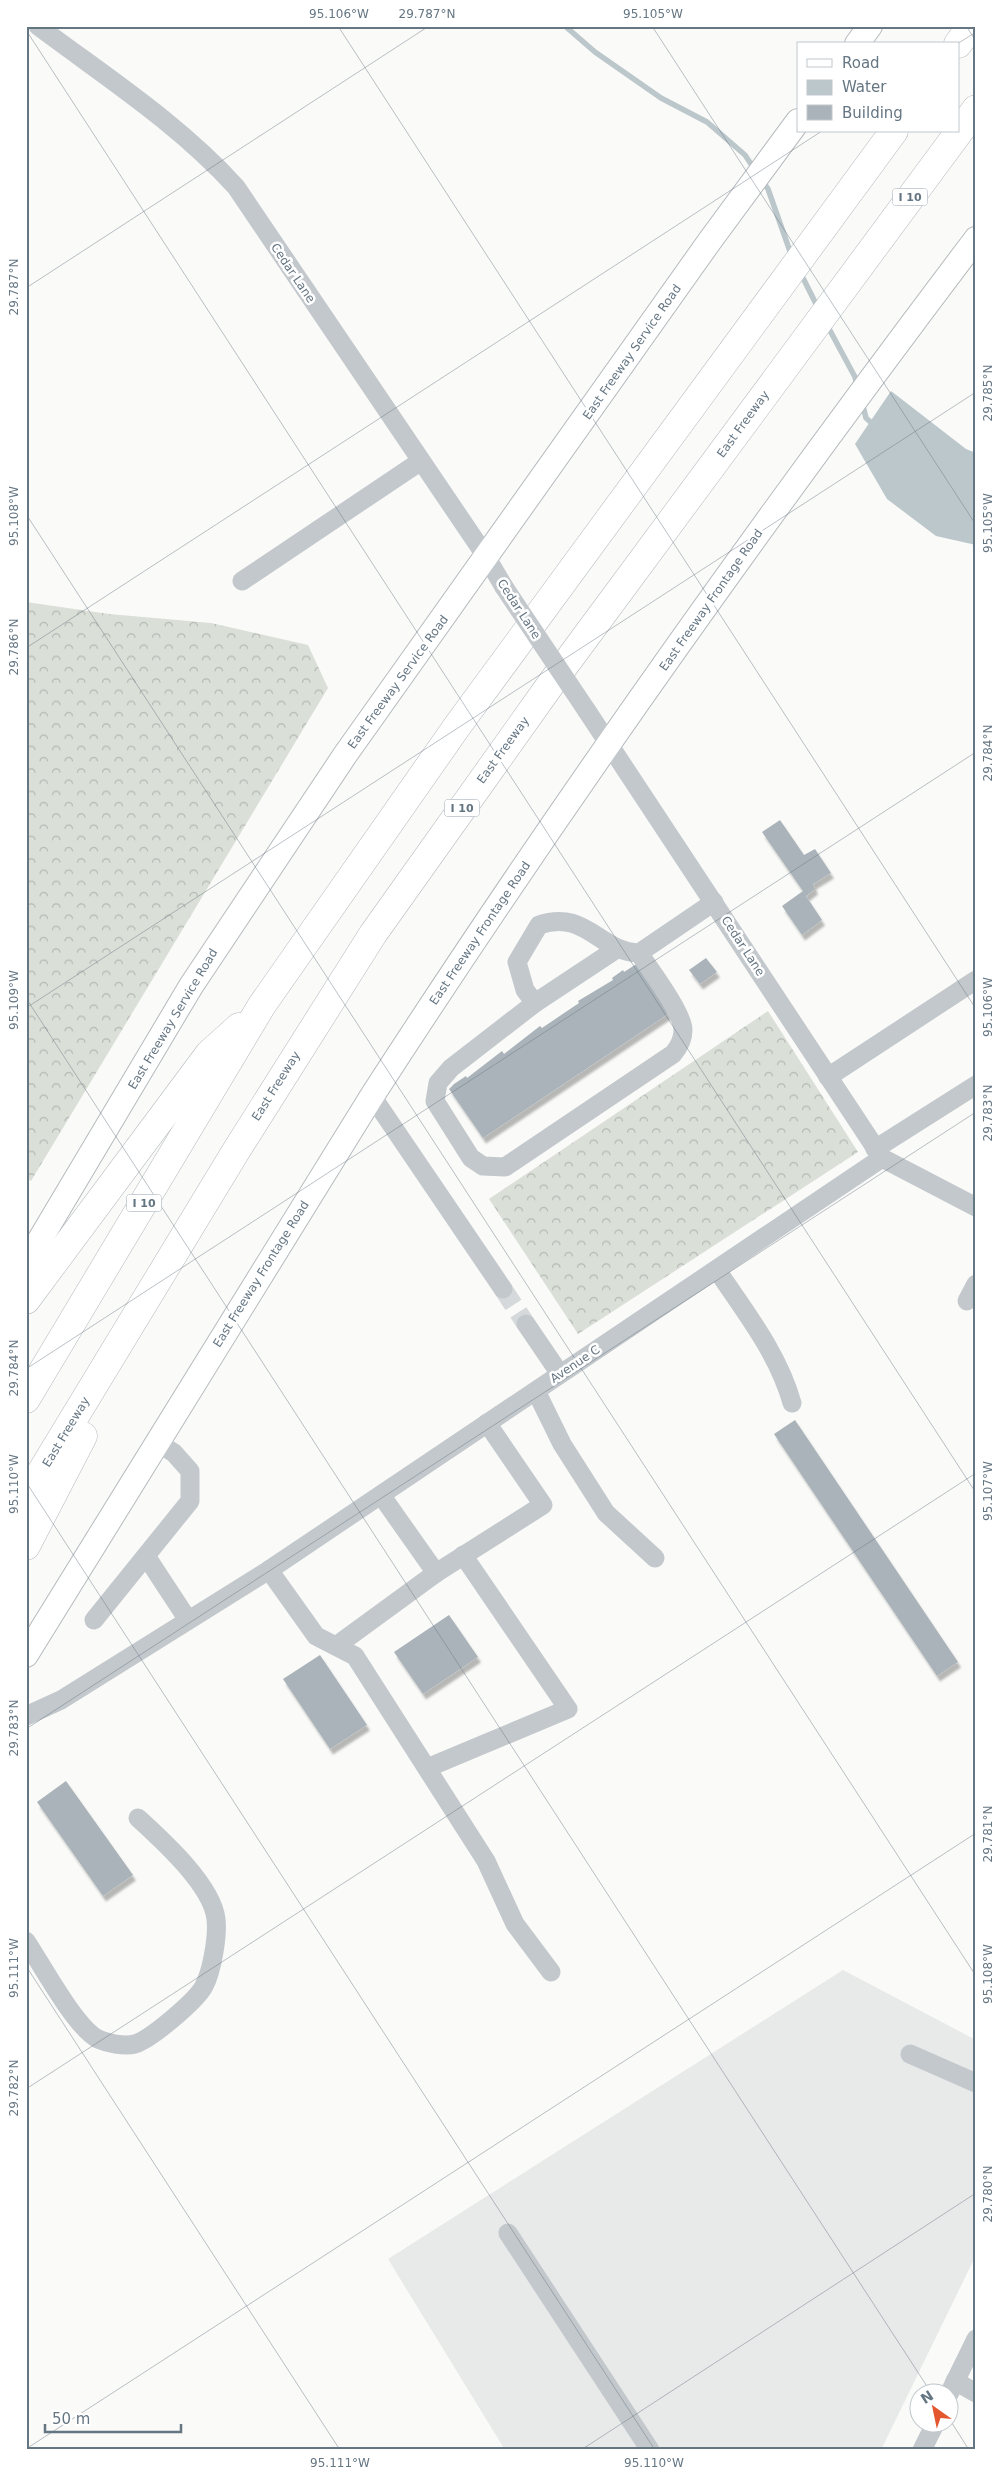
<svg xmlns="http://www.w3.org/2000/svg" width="1002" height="2476" font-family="'DejaVu Sans',sans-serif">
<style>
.built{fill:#e8e9e9}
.forest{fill:url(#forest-crowns)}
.water{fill:#bbc7cb}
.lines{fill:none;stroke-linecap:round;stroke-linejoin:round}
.stream{stroke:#bbc7cb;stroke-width:5.5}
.building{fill:#aab3b9;filter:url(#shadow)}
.minor-tunnel{stroke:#d5d9db;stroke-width:19;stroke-dasharray:19 9;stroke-linecap:butt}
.major-casing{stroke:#b5babe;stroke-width:26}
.highway-casing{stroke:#b4b9bd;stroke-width:29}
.minor{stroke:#c3c8cc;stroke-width:19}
.major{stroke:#fff;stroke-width:24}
.highway{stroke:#fff;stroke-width:28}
.minor-bridge{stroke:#c3c8cc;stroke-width:19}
.ticks{fill:none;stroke:#657683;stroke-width:1;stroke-opacity:0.45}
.labels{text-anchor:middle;stroke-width:5;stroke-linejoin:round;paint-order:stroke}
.shield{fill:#fff;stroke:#939fa8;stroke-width:1}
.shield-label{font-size:11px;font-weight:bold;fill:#657683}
.street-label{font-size:12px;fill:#657683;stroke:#fff}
.neatline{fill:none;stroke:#657683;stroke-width:2}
.ticks-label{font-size:12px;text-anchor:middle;fill:#657683}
</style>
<defs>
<pattern id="forest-crowns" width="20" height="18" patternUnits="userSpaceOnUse" patternTransform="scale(1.25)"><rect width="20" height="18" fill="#dadfd7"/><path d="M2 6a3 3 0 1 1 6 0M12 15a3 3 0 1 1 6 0" fill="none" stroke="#b4b9b4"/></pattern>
<filter id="shadow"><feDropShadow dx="3" dy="5.5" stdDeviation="1" flood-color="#0004"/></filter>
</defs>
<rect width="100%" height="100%" fill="#fafaf8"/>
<!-- built -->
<path class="built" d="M843 1970 976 2040V2255L881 2450H505L388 2259Z"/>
<!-- forest -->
<g class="forest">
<path d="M26 602 109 614 211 623 308 645 328 688 31 1181 26 1178Z"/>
<path d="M768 1011 858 1152 578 1334 489 1199Z"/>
</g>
<!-- water -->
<path class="water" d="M891 391 966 449 976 453V545L936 536 887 499 855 444Z"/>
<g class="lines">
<!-- stream -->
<g class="stream">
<path d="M565 26 595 52 661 98 707 122 745 155 755 170"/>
<path d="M762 180 768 189 792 257"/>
<path d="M800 272 818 308"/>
<path d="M827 325 855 377 857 386"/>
<path d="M862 402 866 418 875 426"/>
</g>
</g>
<!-- building -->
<g class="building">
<path d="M780 820 804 855 815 849 831 873 813 884 815 889 806 896 822 920 802 935 782 906 803 891 762 832Z"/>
<path d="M706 958 717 972 700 984 689 970Z"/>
<path d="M638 963 671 1012 483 1138 449 1089 454 1084 466 1076 467 1078 502 1051 504 1054 540 1026 542 1028 579 1003 578 1001 613 980 612 978 623 970 624 972Z"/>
<path d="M795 1420 958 1662 937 1676 774 1434Z"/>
<path d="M449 1615 478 1657 423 1694 394 1652Z"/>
<path d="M320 1655 367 1725 330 1749 283 1679Z"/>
<path d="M66 1781 133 1875 103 1896 37 1802Z"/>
</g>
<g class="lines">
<!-- minor-tunnel -->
<path class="minor-tunnel" d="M503 1289 526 1324"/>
<defs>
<g id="major">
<path d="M857 44 870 26"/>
<path d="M26 1263 191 986 345 755 709 242 798 121"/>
<path d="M26 1655 372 1096C562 802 765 518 976 239"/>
</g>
<g id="highway">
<path d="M958 44 971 26"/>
<path d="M26 1300 209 1054 239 1027"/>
<path d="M26 1399 262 1005 458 725 894 131"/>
<path d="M26 1497 236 1151 373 934 553 681 976 109"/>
<path d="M26 1546 83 1436"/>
</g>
</defs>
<!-- major casing -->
<use href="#major" class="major-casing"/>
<!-- highway casing -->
<use href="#highway" class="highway-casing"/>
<!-- minor -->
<g class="minor">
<path d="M38 26C106 77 179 124 236 187L487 558 504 587"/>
<path d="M242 581 421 461"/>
<path d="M587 711 882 1158 976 1207"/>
<path d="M618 948 535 1003 525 990 517 962 539 925C586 909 599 952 639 953L714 902"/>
<path d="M535 1003 451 1068 438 1083 435 1101 471 1158 483 1166 505 1167 673 1054C679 1047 683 1039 683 1030 683 1013 649 968 639 953"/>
<path d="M828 1077 976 980"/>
<path d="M372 1096 503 1289"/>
<path d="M875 1149 976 1085"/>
<path d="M717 1270C745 1312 778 1353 792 1403"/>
<path d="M967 1301 976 1284"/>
<path d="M526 1324 560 1374"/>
<path d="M536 1391 562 1444 606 1513 655 1558"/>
<path d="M146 1556 188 1620"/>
<path d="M269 1570 316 1636 355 1656 486 1861 515 1924 551 1972"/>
<path d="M436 1573 543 1505 487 1423"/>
<path d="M94 1620 190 1501V1471L174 1453 157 1442"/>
<path d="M336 1646 436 1573 381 1495"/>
<path d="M26 1716 61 1700 269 1570 882 1158"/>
<path d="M427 1768 568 1709 463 1555"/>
<path d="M26 1941C42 1965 75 2027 98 2039 107 2043 124 2047 135 2044 151 2039 196 2001 204 1986 212 1971 218 1936 216 1919 212 1885 163 1841 138 1818"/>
<path d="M910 2054 976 2083"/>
<path d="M508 2233 650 2450"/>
<path d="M955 2381 976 2393"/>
<path d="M949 2394 976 2339"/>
<path d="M922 2450 935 2424"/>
</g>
<!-- major -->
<use href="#major" class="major"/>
<!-- highway -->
<use href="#highway" class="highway"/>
<!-- minor-bridge -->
<path class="minor-bridge" d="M504 587 587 711"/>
</g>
<!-- ticks -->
<path class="ticks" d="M338 26 976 1009M652 26 976 525M966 26 976 41M26 30 976 1493M957 44 976 32M26 288 429 26M26 514 976 1976M26 648 822 131M26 998 932 2394M26 1008 976 392M26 1369 976 752M26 1482 655 2450M26 1729 976 1112M26 1966 340 2450M26 2089 976 1473M950 2420 969 2450M26 2449 976 1833M581 2450 976 2193"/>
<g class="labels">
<!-- shield labels -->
<g class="shield">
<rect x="892.5" y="188.5" width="35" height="17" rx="4"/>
<rect x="444.5" y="799.5" width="35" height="17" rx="4"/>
<rect x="126.5" y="1194.5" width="35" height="17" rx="4"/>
</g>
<g class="shield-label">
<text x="910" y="201">I 10</text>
<text x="462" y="812">I 10</text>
<text x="144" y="1207">I 10</text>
</g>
<!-- street labels -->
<g class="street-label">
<text transform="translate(293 273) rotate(56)" y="4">Cedar Lane</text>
<text transform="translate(632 352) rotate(-55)" y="4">East Freeway Service Road</text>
<text transform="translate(743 424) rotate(-54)" y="4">East Freeway</text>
<text transform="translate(711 600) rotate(-55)" y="4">East Freeway Frontage Road</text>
<text transform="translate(519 609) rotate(57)" y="4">Cedar Lane</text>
<text transform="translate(398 682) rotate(-54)" y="4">East Freeway Service Road</text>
<text transform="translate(503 750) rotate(-54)" y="4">East Freeway</text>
<text transform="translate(480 933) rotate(-56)" y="4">East Freeway Frontage Road</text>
<text transform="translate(743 946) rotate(57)" y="4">Cedar Lane</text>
<text transform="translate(173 1019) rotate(-59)" y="4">East Freeway Service Road</text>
<text transform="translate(276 1086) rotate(-58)" y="4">East Freeway</text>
<text transform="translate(261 1274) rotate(-58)" y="4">East Freeway Frontage Road</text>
<text transform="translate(575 1364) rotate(-34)" y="4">Avenue C</text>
<text transform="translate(66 1432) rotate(-59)" y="4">East Freeway</text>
</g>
</g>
<!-- border -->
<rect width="1002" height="2476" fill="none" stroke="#ffffff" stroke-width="55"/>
<!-- legend -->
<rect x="797" y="42" width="162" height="90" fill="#ffffff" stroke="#c1c8cd"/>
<rect x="807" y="59" width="25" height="8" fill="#ffffff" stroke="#c1c8cd"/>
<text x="842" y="68" font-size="15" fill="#657683">Road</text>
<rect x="807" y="80" width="25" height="15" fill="#bbc7cb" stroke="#c1c8cd"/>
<text x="842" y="92" font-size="15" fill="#657683">Water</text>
<rect x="807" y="105" width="25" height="15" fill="#aab3b9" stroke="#c1c8cd"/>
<text x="842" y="118" font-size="15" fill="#657683">Building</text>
<!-- north arrow -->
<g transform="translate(934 2408) rotate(327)"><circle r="24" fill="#ffffff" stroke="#c1c8cd"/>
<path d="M0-4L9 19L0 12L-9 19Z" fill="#e4572e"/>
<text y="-8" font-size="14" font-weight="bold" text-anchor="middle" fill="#657683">N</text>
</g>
<!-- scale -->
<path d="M45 2424v8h136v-8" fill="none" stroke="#657683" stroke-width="2.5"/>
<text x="52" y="2424" font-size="15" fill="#657683" stroke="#ffffff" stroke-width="4" paint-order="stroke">50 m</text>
<rect x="28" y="28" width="946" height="2420" class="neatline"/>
<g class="ticks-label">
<text x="339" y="18">95.106°W</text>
<text x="427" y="18">29.787°N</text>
<text x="653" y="18">95.105°W</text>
<text transform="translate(14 287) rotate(-90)" y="4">29.787°N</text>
<text transform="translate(988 393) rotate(-90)" y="4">29.785°N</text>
<text transform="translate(14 516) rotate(-90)" y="4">95.108°W</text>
<text transform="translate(988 523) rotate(-90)" y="4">95.105°W</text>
<text transform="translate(14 647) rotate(-90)" y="4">29.786°N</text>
<text transform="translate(988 753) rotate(-90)" y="4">29.784°N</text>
<text transform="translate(14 1000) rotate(-90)" y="4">95.109°W</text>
<text transform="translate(988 1007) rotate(-90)" y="4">95.106°W</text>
<text transform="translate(988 1113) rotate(-90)" y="4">29.783°N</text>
<text transform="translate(14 1368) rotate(-90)" y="4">29.784°N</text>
<text transform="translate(14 1484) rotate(-90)" y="4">95.110°W</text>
<text transform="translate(988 1491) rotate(-90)" y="4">95.107°W</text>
<text transform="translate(14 1728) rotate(-90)" y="4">29.783°N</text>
<text transform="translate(988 1834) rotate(-90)" y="4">29.781°N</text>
<text transform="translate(14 1968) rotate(-90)" y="4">95.111°W</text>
<text transform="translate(988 1974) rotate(-90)" y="4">95.108°W</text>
<text transform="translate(14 2088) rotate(-90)" y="4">29.782°N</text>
<text transform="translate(988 2194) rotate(-90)" y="4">29.780°N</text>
<text x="340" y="2467">95.111°W</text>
<text x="654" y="2467">95.110°W</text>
</g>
</svg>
